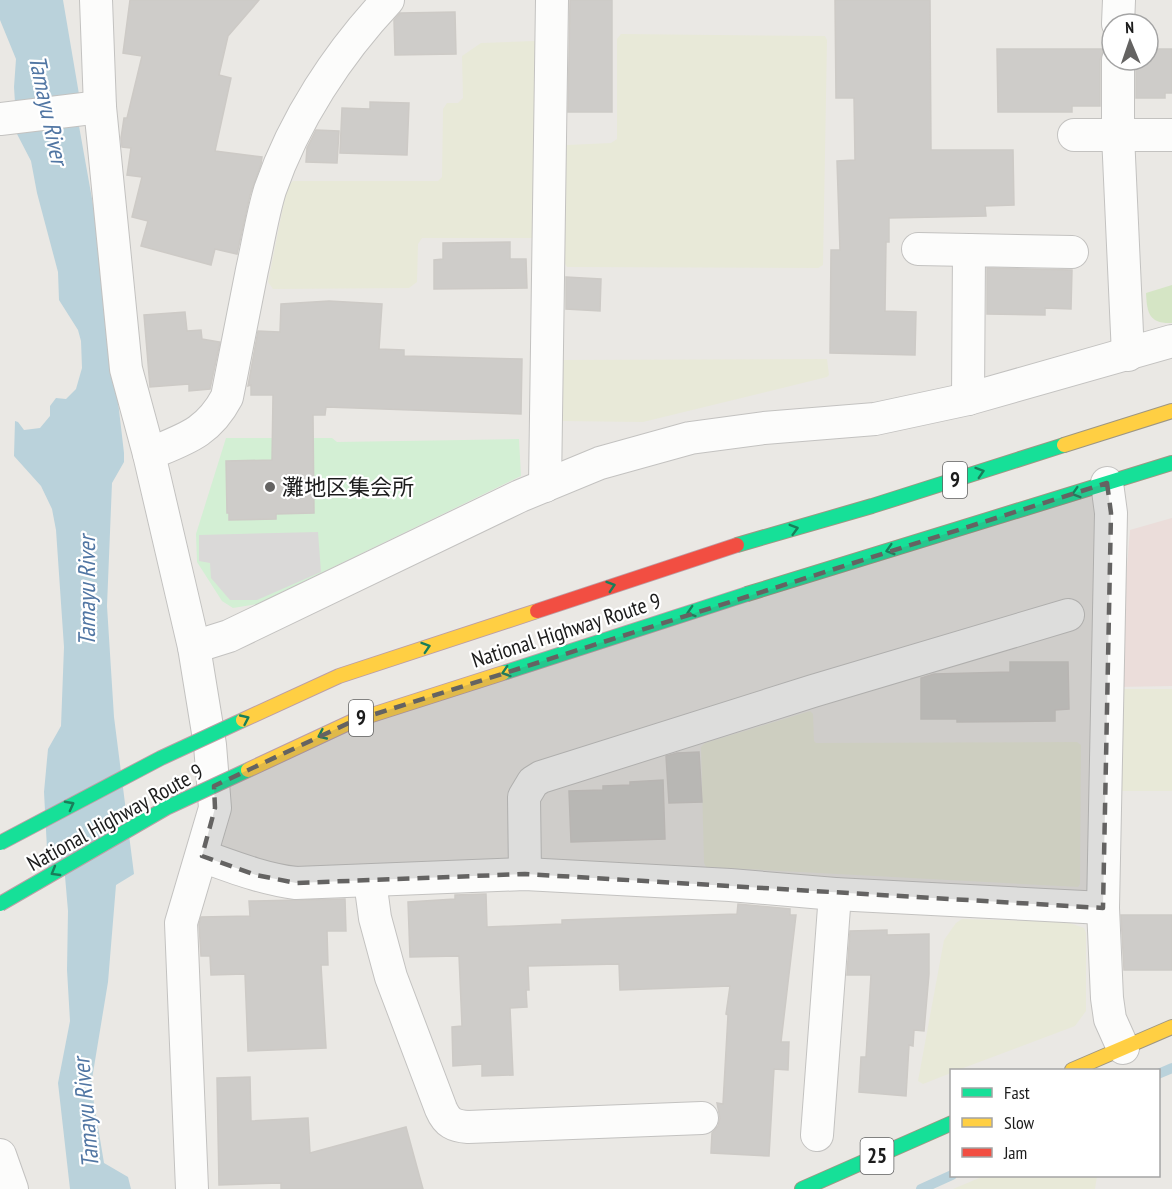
<svg xmlns="http://www.w3.org/2000/svg" width="1172" height="1189" font-family="'PT Sans Narrow','Noto Sans JP',sans-serif">
<style>
.commercial{fill:#ebddda}
.farmland{fill:#e8e9d8}
.grass{fill:#d5e5c5}
.park{fill:#d3efd4}
.parking{fill:#dad9d8}
.water{fill:#bad2db}
.lines{fill:none;stroke-linecap:round;stroke-linejoin:round}
.stream{stroke:#bad2db;stroke-width:10}
.building{fill:#ceccc9;stroke:#cdcac6;stroke-width:1.5}
.street-casing{stroke:#c3c2c0;stroke-width:34}
.fast-casing{stroke:#9e9683;stroke-width:16}
.slow-casing{stroke:#9e9683;stroke-width:16}
.street{stroke:#fcfcfb;stroke-width:32}
.fast{stroke:#16e098;stroke-width:14}
.slow{stroke:#ffcf43;stroke-width:14}
.fast-bridge-casing{stroke:#bc9ea5;stroke-width:16;stroke-linecap:butt}
.slow-bridge-casing{stroke:#bc9ea5;stroke-width:16;stroke-linecap:butt}
.jam-bridge-casing{stroke:#bc9ea5;stroke-width:16;stroke-linecap:butt}
.fast-bridge{stroke:#16e098;stroke-width:14}
.slow-bridge{stroke:#ffcf43;stroke-width:14}
.jam-bridge{stroke:#f24e42;stroke-width:14}
.oneway{stroke:#197e5a}
.marked{fill:#646362;fill-opacity:0.2;stroke:#646362;stroke-width:4.5;stroke-dasharray:12 8;stroke-linejoin:round}
.poi-dot{fill:#646362;stroke:#fff;stroke-width:2}
.labels{text-anchor:middle;stroke-width:4.5;stroke-linejoin:round;paint-order:stroke}
.shield{fill:#fff;stroke:#606060;stroke-width:1.5}
.shield-label{font-size:21px;font-weight:bold;fill:#1c1c1c}
.poi-label{font-size:22px;fill:#1c1c1c;stroke:#fff;text-anchor:start}
.street-label{font-size:22px;fill:#1c1c1c;stroke:#fff}
.water-label{font-size:24px;font-style:italic;fill:#5176a3;stroke:#fff}
</style>
<rect width="100%" height="100%" fill="#eae8e4"/>
<!-- commercial -->
<path class="commercial" d="M1172 518V686L1117 687 1130 530Z"/>
<!-- farmland -->
<g class="farmland">
<path d="M621 34 825 36 827 40 823 265 818 268 567 267 556 250 557 153 567 145 611 143 617 139V39Z"/>
<path d="M534 41 540 45 535 238H422L418 244 417 282 409 288 273 289 268 282 287 187 293 181H438L442 177 443 109 447 103H458L463 98 462 56 481 43Z"/>
<path d="M827 359 829 375 827 377 643 422 561 421 560 360Z"/>
<path d="M1117 689H1172V791H1118Z"/>
<path d="M810 711 813 714 814 741 816 743 1077 742 1081 745 1080 884 1078 887 706 867 704 863 701 747 705 743Z"/>
<path d="M962 919 1067 922 1084 928 1086 933V1011L1075 1026 958 1070H952L951 1073 923 1084 918 1081 944 940 956 923Z"/>
<path d="M984 1176H1097L1095 1189H953Z"/>
</g>
<!-- grass -->
<path class="grass" d="M1172 285V323C1149 324 1147 313 1146 293Z"/>
<!-- park -->
<path class="park" d="M226 438H332L337 442 519 439 521 476 257 604 233 608 222 601 197 562 196 534Z"/>
<!-- parking -->
<path class="parking" d="M318 532 321 572 257 600H230L211 578 210 563 199 561V535Z"/>
<!-- water -->
<path class="water" d="M0 0H63L81 106 79 126 99 238 124 453V462L112 483 107 606 114 717 134 874 116 885 108 982 91 1085 104 1163 128 1177 131 1189H70L58 1083 70 1021 67 970 68 911 65 876 48 868 44 792 48 749 61 726 64 647 56 530 52 509 41 486 14 456 15 421 18 422 24 430 40 428 50 416V406L56 398 66 399 76 389 82 368 81 341 78 330 59 300 58 272 37 193 31 161 17 134 14 87 16 59 0 20Z"/>
<g class="lines">
<!-- stream -->
<g class="stream">
<path d="M1158 1074 1172 1068"/>
<path d="M921 1189 952 1175"/>
</g>
</g>
<!-- building -->
<g class="building">
<path d="M130 0H259L228 36 219 75 231 78 215 151 262 157 261 164 250 195 237 254 215 249 211 265 141 246 148 221 132 217 142 177 127 175 131 148 122 147 121 138 124 118H127L142 56 123 53Z"/>
<path d="M570 0H612V112H568Z"/>
<path d="M835 0H930L931 150H1013L1014 205 985 206 986 216 889 218V242H886L885 311 916 312 915 355 830 353 831 250H840L837 161 855 160 854 98H836Z"/>
<path d="M455 12 456 54 395 55 394 20 400 13Z"/>
<path d="M997 49H1104L1100 60V106H1072V112H998Z"/>
<path d="M1148 49H1172V93H1165V98H1136V60H1148Z"/>
<path d="M370 102 409 103 407 155 340 153 342 108 370 109Z"/>
<path d="M316 130 339 131 337 163 306 162 307 148Z"/>
<path d="M510 242V259H526L527 288 434 289V260L443 259V243Z"/>
<path d="M987 268 1072 270 1071 309 1045 308V315L987 314Z"/>
<path d="M566 277 601 279 600 311 566 309Z"/>
<path d="M329 301 382 304 379 349 404 350V356L522 359 521 414 326 407 325 415H313L314 513 276 514V519L229 520V513H227L226 461 272 460 273 395H251V385L248 386 258 331 280 332 281 304Z"/>
<path d="M185 312 187 331 201 330 202 339 220 342 210 389 189 391V384L150 387 144 315Z"/>
<path d="M1010 662H1068L1069 709 1055 710V721L957 722V719H921V678L934 674 1010 672Z"/>
<path d="M699 752 702 802 669 803 666 756 677 753Z"/>
<path d="M663 780 665 839 571 842 569 791 603 790V786L630 785V782Z"/>
<path d="M486 894 487 927 562 924V920L737 914 738 904 790 909V915H796L781 1042H789L788 1070 774 1069 769 1156 711 1153 712 1133 718 1126 720 1118 717 1103 723 1104 728 1015 726 1014 730 986 620 990 619 964 528 966 529 990H526L527 1007 510 1008 513 1075 482 1076V1064L453 1066 452 1027 462 1026 459 956 410 957 408 902 455 899V895Z"/>
<path d="M345 899 346 931H327L328 965H321L326 1048 248 1051 245 974 211 975 210 956H201L199 924 201 917 250 916 249 901Z"/>
<path d="M1121 915H1172V970H1124Z"/>
<path d="M887 930V935L929 934V974L924 1031 914 1030 913 1046 909 1045 906 1096 859 1092 861 1057H866L871 975H847L850 931Z"/>
<path d="M250 1077 251 1121 308 1118 310 1153 406 1127 423 1189H281V1183L219 1185 217 1078Z"/>
</g>
<g class="lines">
<defs>
<g id="street">
<path d="M96 0 100 107 126 369 149 454 194 647 210 745 215 808 181 923 192 1189"/>
<path d="M1118 24 1119 0"/>
<path d="M1118 60V135L1128 355"/>
<path d="M0 119 100 107"/>
<path d="M1074 135H1172"/>
<path d="M918 249 969 250"/>
<path d="M968 399 969 250 1072 252"/>
<path d="M149 454C185 439 208 433 227 397 235 355 244 312 252 270 258 244 262 216 270 190 294 120 338 53 388 0"/>
<path d="M1107 483 1111 513 1103 908 1107 998 1110 1019 1123 1048"/>
<path d="M545 486 552 0"/>
<path d="M194 647 229 636 520 496 600 463 690 438 764 428 875 419 968 399 1172 341"/>
<path d="M202 856C233 867 263 879 296 883L525 874 730 885 835 894 1103 908"/>
<path d="M525 874 524 797 533 782 541 777 813 691 1068 615"/>
<path d="M370 881 375 918 391 977 441 1109C447 1123 454 1126 468 1127L702 1118"/>
<path d="M817 1135 835 894"/>
<path d="M0 1155 12 1189"/>
</g>
<g id="fast">
<path d="M737 545 872 506 1064 445"/>
<path d="M747 594 1172 463"/>
<path d="M802 1189 952 1123"/>
</g>
<g id="slow">
<path d="M1064 445 1172 411"/>
<path d="M1072 1070 1172 1027"/>
</g>
</defs>
<!-- street casing -->
<use href="#street" class="street-casing"/>
<!-- fast casing -->
<use href="#fast" class="fast-casing"/>
<!-- slow casing -->
<use href="#slow" class="slow-casing"/>
<!-- street -->
<use href="#street" class="street"/>
<!-- fast -->
<use href="#fast" class="fast"/>
<!-- slow -->
<use href="#slow" class="slow"/>
<defs>
<g id="fast-bridge">
<path d="M503 673 747 594"/>
<path d="M0 843 161 758 243 720"/>
<path d="M0 904 166 808 248 770"/>
</g>
<g id="slow-bridge">
<path d="M243 720 339 676 537 611"/>
<path d="M248 770 353 721 503 673"/>
</g>
<path id="jam-bridge" d="M537 611 737 545"/>
</defs>
<!-- fast-bridge casing -->
<use href="#fast-bridge" class="fast-bridge-casing"/>
<!-- slow-bridge casing -->
<use href="#slow-bridge" class="slow-bridge-casing"/>
<!-- jam-bridge casing -->
<use href="#jam-bridge" class="jam-bridge-casing"/>
<!-- fast-bridge -->
<use href="#fast-bridge" class="fast-bridge"/>
<!-- slow-bridge -->
<use href="#slow-bridge" class="slow-bridge"/>
<!-- jam-bridge -->
<use href="#jam-bridge" class="jam-bridge"/>
</g>
<!-- one-way arrows -->
<defs><path id="oneway-chevron" d="M-2-3.5L2.5 0L-2 3.5" fill="none" stroke-width="1.6" stroke-linecap="round" stroke-linejoin="round" transform="scale(1.5)"/></defs>
<g class="oneway">
<use href="#oneway-chevron" transform="translate(980 472) rotate(-18)"/>
<use href="#oneway-chevron" transform="translate(1076 493) rotate(163)"/>
<use href="#oneway-chevron" transform="translate(794 529) rotate(-16)"/>
<use href="#oneway-chevron" transform="translate(890 550) rotate(163)"/>
<use href="#oneway-chevron" transform="translate(611 586) rotate(-18)"/>
<use href="#oneway-chevron" transform="translate(691 612) rotate(162)"/>
<use href="#oneway-chevron" transform="translate(426 647) rotate(-18)"/>
<use href="#oneway-chevron" transform="translate(506 672) rotate(162)"/>
<use href="#oneway-chevron" transform="translate(245 719) rotate(-25)"/>
<use href="#oneway-chevron" transform="translate(322 735) rotate(155)"/>
<use href="#oneway-chevron" transform="translate(70 805) rotate(-28)"/>
<use href="#oneway-chevron" transform="translate(55 872) rotate(150)"/>
</g>
<!-- marked area -->
<path class="marked" d="M1107 483 1111 513 1103 908 525 874 296 883 256 875 202 856 215 808 214 786 353 721Z"/>
<!-- markers -->
<circle class="poi-dot" cx="270" cy="487" r="6"/>
<g class="labels">
<!-- shield labels -->
<g class="shield">
<rect x="943" y="462" width="24" height="36" rx="4.5"/>
<rect x="349" y="700" width="24" height="36" rx="4.5"/>
<rect x="860.5" y="1138" width="33" height="36" rx="4.5"/>
</g>
<g class="shield-label">
<text x="955" y="487">9</text>
<text x="361" y="725">9</text>
<text x="877" y="1163">25</text>
</g>
<!-- poi labels -->
<g class="poi-label">
<text x="282" y="495">灘地区集会所</text>
</g>
<!-- street labels -->
<g class="street-label">
<text transform="translate(566 630) rotate(-18)" y="8">National Highway Route 9</text>
<text transform="translate(115 817) rotate(-29)" y="8">National Highway Route 9</text>
</g>
<!-- water labels -->
<g class="water-label">
<text transform="translate(48 110) rotate(78)" y="8">Tamayu River</text>
<text transform="translate(87 591) rotate(-90)" y="8">Tamayu River</text>
<text transform="translate(86 1113) rotate(-95)" y="8">Tamayu River</text>
</g>
</g>
<!-- legend -->
<rect x="950" y="1069" width="210" height="108" fill="#ffffff" stroke="#a4a4a4" stroke-width="1.5"/>
<rect x="962" y="1088" width="30" height="9" fill="#16e098" stroke="#a4a4a4" stroke-width="1.5"/>
<text x="1004" y="1099" font-size="18" fill="#1c1c1c">Fast</text>
<rect x="962" y="1118" width="30" height="9" fill="#ffcf43" stroke="#a4a4a4" stroke-width="1.5"/>
<text x="1004" y="1129" font-size="18" fill="#1c1c1c">Slow</text>
<rect x="962" y="1148" width="30" height="9" fill="#f24e42" stroke="#a4a4a4" stroke-width="1.5"/>
<text x="1004" y="1159" font-size="18" fill="#1c1c1c">Jam</text>
<!-- north arrow -->
<g transform="translate(1130 42) rotate(358)"><circle r="28" fill="#ffffff" stroke="#a4a4a4" stroke-width="1.5"/>
<path d="M0-4.5L10 22L0 15L-10 22Z" fill="#646362"/>
<text y="-9" font-size="16" font-weight="bold" text-anchor="middle" fill="#1c1c1c">N</text>
</g>
</svg>
